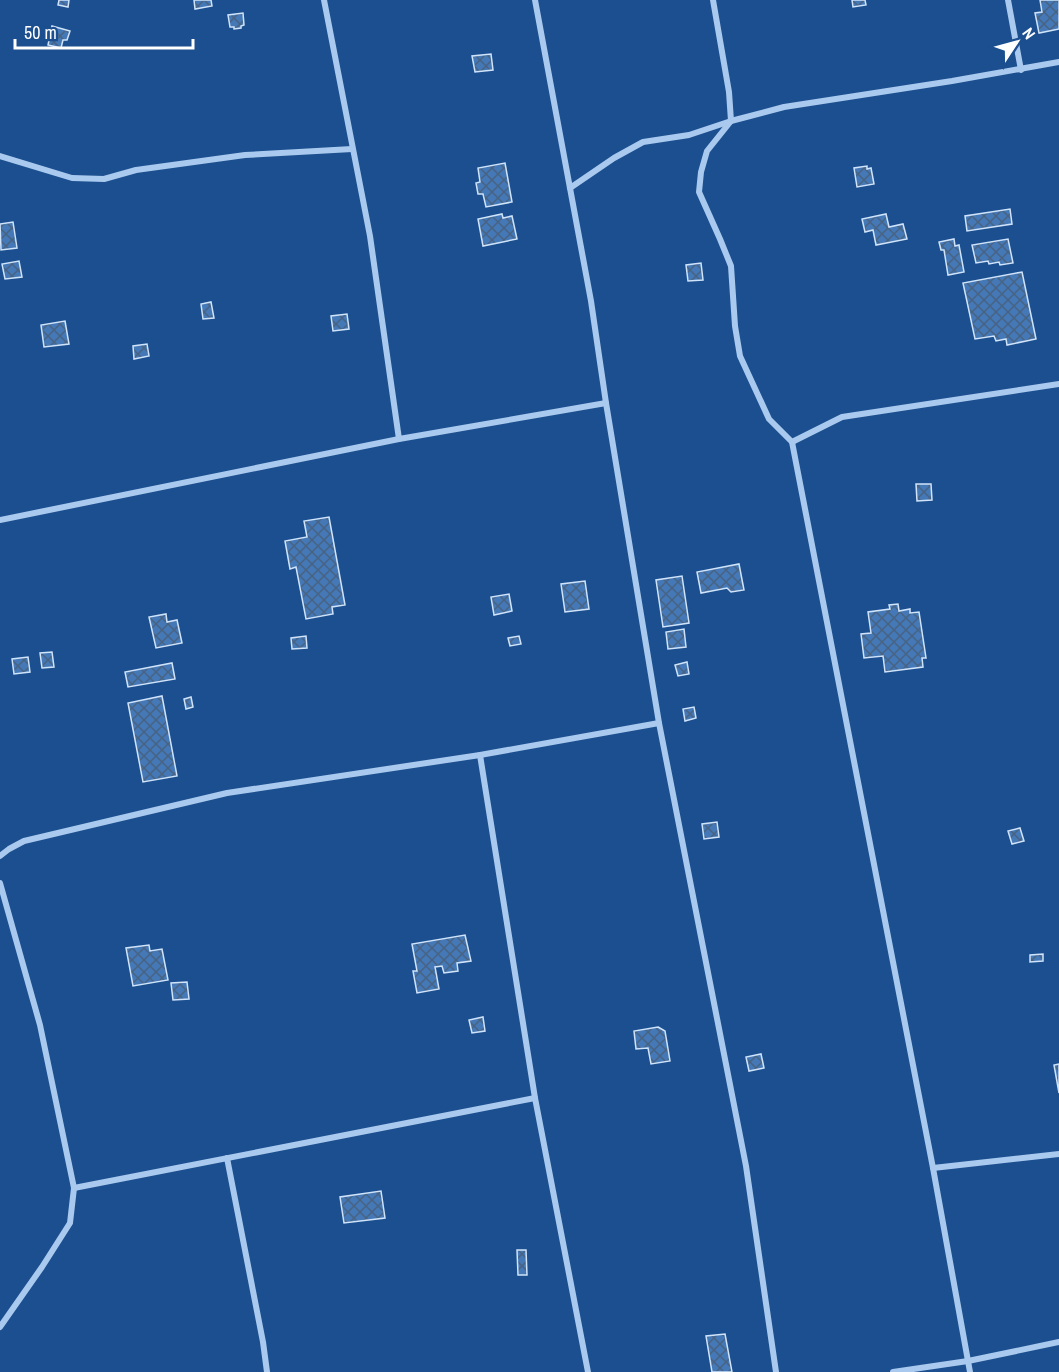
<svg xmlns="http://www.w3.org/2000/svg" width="1059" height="1372" font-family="'Archivo Narrow',sans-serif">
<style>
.building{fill:url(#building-cross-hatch);stroke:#cfe3fa;stroke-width:1.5}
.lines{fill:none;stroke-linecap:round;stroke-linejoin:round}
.street{stroke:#a9c9ee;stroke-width:6}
</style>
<defs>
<pattern id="building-cross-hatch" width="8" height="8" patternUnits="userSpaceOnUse" patternTransform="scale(1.5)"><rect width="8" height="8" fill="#4478b7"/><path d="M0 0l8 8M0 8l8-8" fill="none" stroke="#486282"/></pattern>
</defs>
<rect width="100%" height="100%" fill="#1b4f8f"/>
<!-- building -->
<g class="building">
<path d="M59 0H69L68 7 58 5Z"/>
<path d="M194 0H211L212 6 195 9Z"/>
<path d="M852 0H865L866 5 853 7Z"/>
<path d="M1040 0H1059V29L1039 33 1035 13 1042 12Z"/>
<path d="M243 13 244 25 241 26V28L234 29V27H230L228 15Z"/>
<path d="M52 26 70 31 67 40H63L61 48 48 45Z"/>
<path d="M491 54 493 70 475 72 472 56Z"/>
<path d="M505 163 512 202 486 207 483 194H478L476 183 480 182 478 168Z"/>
<path d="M867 166V169L871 168 874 184 857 187 854 168Z"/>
<path d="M1010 209 1012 224 967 231 965 216Z"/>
<path d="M502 214 503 218 512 216 517 239 483 246 478 219Z"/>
<path d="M886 214 889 227 903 224 907 239 876 245 873 230 865 232 862 219Z"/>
<path d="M13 222 17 248 1 250 0 224Z"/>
<path d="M954 239 955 246 959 245 964 272 948 275 944 250H941L939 242Z"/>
<path d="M1008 239 1013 263 1000 265 999 262 989 264 988 261 976 263 972 245Z"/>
<path d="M19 261 22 277 5 279 2 264Z"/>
<path d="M701 263 703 280 688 281 686 265Z"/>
<path d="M1022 272 1036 339 1007 345 1006 339 996 341 994 336 975 339 963 283Z"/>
<path d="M211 302 214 318 203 319 201 304Z"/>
<path d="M347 314 349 329 333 331 331 316Z"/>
<path d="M65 321 69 344 44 347 41 325Z"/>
<path d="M147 344 149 356 134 359 133 346Z"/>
<path d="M916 484H931L932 500 917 501Z"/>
<path d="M329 517 345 605 332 607 333 614 306 619 296 567 290 569 285 541 307 537 304 521Z"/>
<path d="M739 564 744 590 731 592 727 588 701 593 697 572Z"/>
<path d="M682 576 689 623 663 627 656 580Z"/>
<path d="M585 581 589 609 565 612 561 584Z"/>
<path d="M509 594 512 611 494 615 491 597Z"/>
<path d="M898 604 899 611 910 609V613L919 612 926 658H922L923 667 885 672 883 656 864 658 861 634 871 633 868 612 890 609 889 605Z"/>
<path d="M166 614 167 622 177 620 182 643 156 648 149 617Z"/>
<path d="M684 629 686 647 668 649 666 632Z"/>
<path d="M306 636 307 648 292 649 291 638Z"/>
<path d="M519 636 521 644 510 646 508 638Z"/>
<path d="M52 652 54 667 42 668 40 653Z"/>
<path d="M28 657 30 672 14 674 12 659Z"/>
<path d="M687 662 689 674 678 676 675 665Z"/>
<path d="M172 663 175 679 128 687 125 672Z"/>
<path d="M162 696 177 776 143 782 128 703Z"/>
<path d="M191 697 193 707 186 709 184 699Z"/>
<path d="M694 707 696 718 685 721 683 709Z"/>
<path d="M717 822 719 837 704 839 702 824Z"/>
<path d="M1020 828 1024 841 1012 844 1008 831Z"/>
<path d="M465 935 471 961 457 963 458 971 444 973 442 966 435 967 439 989 417 993 413 971H417L412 944Z"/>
<path d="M149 945 150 951 162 949 168 980 133 986 126 948Z"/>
<path d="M1043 954V961L1030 962V955Z"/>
<path d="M187 982 189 999 173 1000 171 983Z"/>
<path d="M483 1017 485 1031 472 1033 469 1020Z"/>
<path d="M658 1027 665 1031 670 1061 651 1064 648 1048 636 1049 634 1031Z"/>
<path d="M761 1054 764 1068 749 1071 746 1057Z"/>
<path d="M1059 1064V1093L1054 1065Z"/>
<path d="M381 1191 385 1218 344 1223 340 1197Z"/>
<path d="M517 1250H526L527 1275H518Z"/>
<path d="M725 1334 732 1372H712L706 1336Z"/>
</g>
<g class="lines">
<!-- street -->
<g class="street">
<path d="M324 0 370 236 399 439"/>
<path d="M535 0 591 301 606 403 659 723 746 1166 776 1372"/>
<path d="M713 0 729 92 731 121 707 151 701 172 699 192 720 239 731 266 735 326 740 356 769 419 792 442 933 1168 970 1372"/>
<path d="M1008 0 1021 70"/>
<path d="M0 156 72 178 104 179 136 170 245 155 352 149"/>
<path d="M570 188 614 158 643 142 689 135 731 121 784 107 952 81 1059 62"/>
<path d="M792 442 842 417 1059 384"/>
<path d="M0 520 399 439 606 403"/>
<path d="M480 755 535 1098 588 1372"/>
<path d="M0 856 9 849 24 841 227 793 480 755 659 723"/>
<path d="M0 883 40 1025 74 1188 70 1223 42 1267 0 1327"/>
<path d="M227 1158 263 1342 267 1372"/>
<path d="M933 1168 1059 1154"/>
<path d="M74 1188 535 1098"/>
<path d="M893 1372 968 1361 1059 1342"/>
</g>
</g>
<!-- north arrow -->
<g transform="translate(1017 42) rotate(54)" stroke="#1b4f8f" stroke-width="4.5" paint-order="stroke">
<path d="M0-4.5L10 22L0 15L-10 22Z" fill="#ffffff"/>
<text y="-9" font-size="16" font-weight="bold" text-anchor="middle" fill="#ffffff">N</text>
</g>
<!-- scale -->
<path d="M15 39v9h178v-9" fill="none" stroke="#ffffff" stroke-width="3"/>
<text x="24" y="39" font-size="18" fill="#ffffff" stroke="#1b4f8f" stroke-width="4.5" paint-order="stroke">50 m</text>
</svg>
